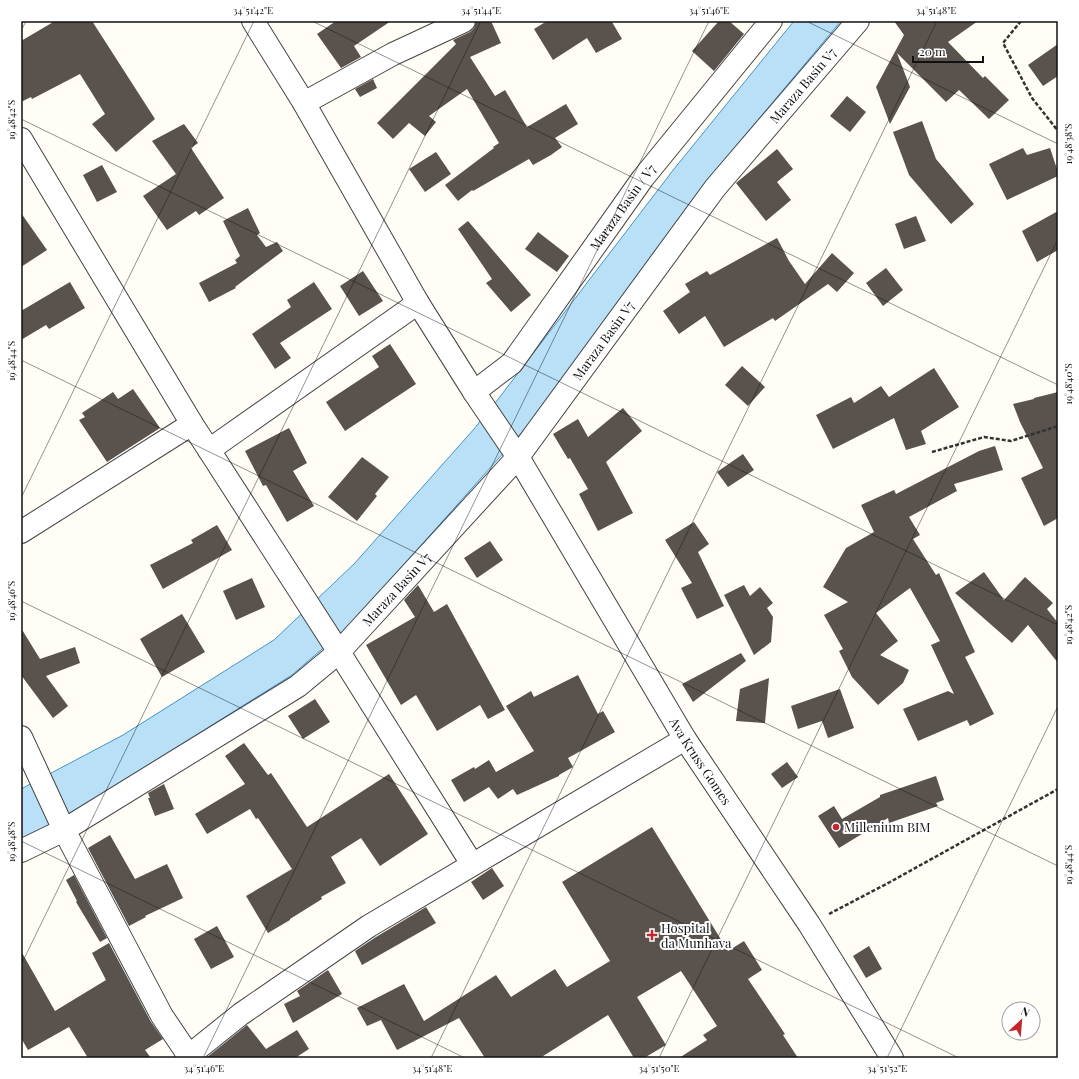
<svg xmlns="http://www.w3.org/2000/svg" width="1079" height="1079" font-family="'Playfair Display',serif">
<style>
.water{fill:#b9e0f7;stroke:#3f96cf}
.building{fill:#5a524d}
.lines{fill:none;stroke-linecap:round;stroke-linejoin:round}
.minor-casing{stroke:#444;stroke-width:24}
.path{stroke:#333;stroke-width:2.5;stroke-dasharray:4 2;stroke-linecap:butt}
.minor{stroke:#fff;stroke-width:22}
.ticks{fill:none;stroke:#111;stroke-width:1;stroke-opacity:0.45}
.poi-dot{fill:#c4262e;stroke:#fff;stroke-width:1.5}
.labels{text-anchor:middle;stroke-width:4;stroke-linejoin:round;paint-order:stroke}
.street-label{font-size:13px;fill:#111;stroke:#fff}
.poi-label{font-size:13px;fill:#111;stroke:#fff;text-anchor:start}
.neatline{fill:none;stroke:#111;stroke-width:1.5}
.ticks-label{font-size:10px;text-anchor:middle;fill:#111}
</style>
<rect width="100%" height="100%" fill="#fffdf5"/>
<!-- water -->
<path class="water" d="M794 21H841L705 183 531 422 350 625 292 675 46 829 21 840V789L123 735 274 640 354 564 474 429 499 398 674 169Z"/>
<!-- building -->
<g class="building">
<path d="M55 21H92L155 119 116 152 92 124 105 114 80 74 32 99 31 97 21 102V41Z"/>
<path d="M336 21H391L354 46 361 57 341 68 317 34Z"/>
<path d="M476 21H491L501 43 470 57 495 96 505 90 527 127 566 104 578 124 555 138 562 147 551 155 533 165 529 159 473 191 472 190 458 201 445 185 494 148 493 147 499 143 467 89 429 116 436 122 425 136 409 123 393 139 377 123 456 44 453 40 470 32 474 28Z"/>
<path d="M547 21H614L612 22 622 39 596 53 587 38 553 60 534 29Z"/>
<path d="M719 21H729L744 34 714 71 692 51Z"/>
<path d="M894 21H978L948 42 983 78 985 76 1009 100 989 119 959 90 946 102 897 53 910 87 890 124 876 87 904 35Z"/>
<path d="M1058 44V76L1043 86 1028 65Z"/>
<path d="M373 79 377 88 360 97 355 89Z"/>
<path d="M847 96 866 112 850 132 830 116Z"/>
<path d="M922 121 936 159 974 204 951 224 909 175 893 132Z"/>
<path d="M184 124 198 143 191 148 224 198 199 215 196 211 167 230 143 196 176 174 152 141Z"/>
<path d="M1023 148 1027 155 1050 148 1058 172V176L1007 200 989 164Z"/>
<path d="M777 149 793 169 777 182 791 200 766 221 736 183Z"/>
<path d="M436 152 451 174 425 192 409 169Z"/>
<path d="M102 165 117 192 97 202 83 175Z"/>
<path d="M248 208 260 233 257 235 266 247 277 242 283 251 235 287 236 288 209 302 199 283 237 263 235 260 240 256 223 221Z"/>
<path d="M1058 211V250L1037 262 1022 231Z"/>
<path d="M21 213 47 250 21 267Z"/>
<path d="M916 216 926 241 904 249 895 224Z"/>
<path d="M468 221 531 295 511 312 486 283 492 279 458 229Z"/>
<path d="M538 232 569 256 557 272 525 249Z"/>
<path d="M777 238 789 261 805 284 832 253 854 273 837 292 828 284 775 321 773 318 724 347 705 316 679 334 663 311 690 292 685 284 707 271 710 275Z"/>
<path d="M886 268 903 290 883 306 866 283Z"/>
<path d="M363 271 383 301 359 316 340 286Z"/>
<path d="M70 282 85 308 49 329 46 325 21 340V311Z"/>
<path d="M314 282 332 309 280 343 291 358 275 369 252 334 291 307 287 300Z"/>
<path d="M390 344 416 384 345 431 326 402 379 367 372 356Z"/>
<path d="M742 366 765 387 748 406 725 385Z"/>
<path d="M934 368 959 407 921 431 926 444 906 450 894 418 833 449 816 415 851 397 854 403 881 386 889 397Z"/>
<path d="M133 389 160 428 107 462 79 420 85 417 82 413 113 392 118 399Z"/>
<path d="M1058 392V518L1044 526 1021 478 1043 468 1020 422 1013 404 1034 399V398Z"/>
<path d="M623 408 642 431 606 462 633 513 598 531 579 494 588 489 570 458 568 459 553 434 578 419 588 437Z"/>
<path d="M289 428 307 463 293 471 314 506 287 522 266 485 263 486 245 451Z"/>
<path d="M995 446 1003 470 954 484 957 491 909 517 920 535 913 539 936 575 939 573 975 652 965 657 994 714 970 726 967 720 918 741 903 709 948 691 954 694 931 645 940 641 910 588 876 613 898 641 880 655 909 670 903 683 878 705 852 677 839 651 843 649 824 615 848 602 823 587 846 548 874 532 861 505 894 490 896 494 979 451Z"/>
<path d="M743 454 754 470 728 487 717 472Z"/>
<path d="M362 457 389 477 375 494 377 496 357 521 328 497Z"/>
<path d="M694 522 709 544 698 552 724 606 697 619 681 588 692 583 665 540Z"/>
<path d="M217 525 232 550 163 589 150 565 193 543 191 540Z"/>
<path d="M490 541 503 560 477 578 464 558Z"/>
<path d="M984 572 1004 600 1025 577 1053 603 1047 609 1058 623V663L1028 625 1012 643 955 593Z"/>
<path d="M252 578 265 607 236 620 223 591Z"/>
<path d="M418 585 434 612 447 604 505 710 488 719 480 705 437 731 416 695 401 705 366 645 415 617 404 600Z"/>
<path d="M744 585 750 596 760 587 773 603 767 608 773 617 771 642 754 655 724 595Z"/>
<path d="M182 614 205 652 162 677 140 639Z"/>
<path d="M21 628 40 659 75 647 80 663 46 676 68 706 53 718 21 675Z"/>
<path d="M741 653 746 661 693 702 682 684Z"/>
<path d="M578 675 598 714 603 711 615 732 568 758 573 767 559 775V776L517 795 513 789 498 799 489 787 464 802 451 780 474 767 475 769 489 760 496 772 534 751 506 706 531 691 534 697Z"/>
<path d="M769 678 765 723 736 721 740 689Z"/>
<path d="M840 689 854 728 828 738 822 721 798 729 791 706Z"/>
<path d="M315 699 330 722 303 739 288 716Z"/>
<path d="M244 743 268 775 271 773 307 827 389 774 428 834 380 866 361 838 331 857 346 883 321 897 322 899 290 919V920L268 933 246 896 292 869 258 818 256 819 250 809 207 834 195 814 245 784 225 756Z"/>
<path d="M787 762 798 777 782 788 771 774Z"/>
<path d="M936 776 944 800 936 803 938 806 889 823 888 818 839 848 818 816 834 806 842 819 880 797V795Z"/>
<path d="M164 784 174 809 155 816 148 798H150L148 793Z"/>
<path d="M652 827 728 951 744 941 762 970 748 979 785 1034 783 1035 798 1058H679L707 1040 703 1035 717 1026 681 971 637 997 666 1045 644 1058H634L608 1015 540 1058H485L459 1018 397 1050 381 1020 367 1026 357 1008 404 984 424 1021 496 975 511 997 555 969 567 987 610 961 562 882Z"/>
<path d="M110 835 135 879 167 864 183 898 145 916 146 917 129 926 88 848Z"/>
<path d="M492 868 504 886 483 900 471 882Z"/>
<path d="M74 875 107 938 100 942 76 902 77 901 66 880Z"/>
<path d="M426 907 436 923 362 965 355 951 376 937Z"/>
<path d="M217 926 234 957 211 969 194 939Z"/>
<path d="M109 943 151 1022 163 1039 145 1050 151 1058H88L69 1027 28 1050 21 1038V951L55 1011 106 980 92 953Z"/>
<path d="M869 946 882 969 866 978 853 956Z"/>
<path d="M328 970 342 994 293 1023 284 1004 300 996 297 991Z"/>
<path d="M247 1025 266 1049 297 1030 309 1049 295 1058H206Z"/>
</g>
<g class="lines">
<defs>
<g id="minor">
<path id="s1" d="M253 21 304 103 418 303 474 392 518 457 685 739 809 924 892 1058"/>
<path d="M304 103 393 54 464 21"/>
<path d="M21 139 192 424 209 450 339 652 472 864"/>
<path id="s2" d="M474 392 512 363 643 178 771 21"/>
<path d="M209 450 418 303"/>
<path d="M21 532 192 424"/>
<path d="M21 737 64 830 162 1016 189 1056"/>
<path id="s3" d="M21 851 64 830 298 686 339 652 518 457 715 188 858 21"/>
<path d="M186 1058 241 1014 369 926 685 739"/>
</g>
</defs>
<!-- minor casing -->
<use href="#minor" class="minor-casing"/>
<!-- path -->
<g class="path">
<path d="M1021 21 1003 43 1032 98 1058 131"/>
<path d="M932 452 984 437 1011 441 1058 426"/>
<path d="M829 914 890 882 1058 789"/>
</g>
<!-- minor -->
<use href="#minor" class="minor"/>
</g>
<!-- ticks -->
<path class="ticks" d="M312 21 1058 385M806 21 1058 144M21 31 26 21M21 119 1058 625M21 360 1058 866M21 498 254 21M21 601 959 1058M21 841 465 1058M21 965 481 21M203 1058 709 21M431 1058 937 21M659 1058 1058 239M887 1058 1058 706"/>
<!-- markers -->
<g class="poi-dot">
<circle cx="836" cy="827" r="4"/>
<path d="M650 929h4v4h4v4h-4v4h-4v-4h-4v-4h4z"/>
</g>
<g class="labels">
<!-- street labels -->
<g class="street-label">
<text dy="5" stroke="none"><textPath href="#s3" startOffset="1109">Maraza Basin V7</textPath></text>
<text dy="5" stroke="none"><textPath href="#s2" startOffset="239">Maraza Basin / V7</textPath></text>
<text dy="5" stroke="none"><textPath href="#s3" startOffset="785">Maraza Basin V7</textPath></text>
<text dy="5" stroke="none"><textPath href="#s3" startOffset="461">Maraza Basin V7</textPath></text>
<text dy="5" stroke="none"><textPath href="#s1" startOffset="865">Ava Kruss Gomes</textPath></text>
</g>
<!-- poi labels -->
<g class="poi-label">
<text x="844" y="832">Millenium BIM</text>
<text x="661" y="933">Hospital<tspan x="661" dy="15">da Munhava</tspan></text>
</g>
</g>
<!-- border -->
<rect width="1079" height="1079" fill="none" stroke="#ffffff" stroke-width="44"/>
<!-- north arrow -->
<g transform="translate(1021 1021) rotate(26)"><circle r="19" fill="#ffffff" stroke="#a0a0a0"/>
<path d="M0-3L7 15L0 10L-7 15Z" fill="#c4262e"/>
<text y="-6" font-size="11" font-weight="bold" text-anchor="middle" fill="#111111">N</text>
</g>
<!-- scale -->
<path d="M913 56v6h70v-6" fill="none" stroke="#111111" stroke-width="2"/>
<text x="919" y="56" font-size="12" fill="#111111" stroke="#ffffff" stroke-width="3" paint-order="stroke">20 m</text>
<rect x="22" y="22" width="1035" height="1035" class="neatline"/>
<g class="ticks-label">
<text x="253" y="14">34°51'42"E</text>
<text x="481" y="14">34°51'44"E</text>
<text x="709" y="14">34°51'46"E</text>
<text x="936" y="14">34°51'48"E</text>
<text transform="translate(11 120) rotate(-90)" y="4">19°48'42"S</text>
<text transform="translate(1068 144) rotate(-90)" y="4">19°48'38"S</text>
<text transform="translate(11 361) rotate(-90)" y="4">19°48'44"S</text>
<text transform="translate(1068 384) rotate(-90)" y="4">19°48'40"S</text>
<text transform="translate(11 601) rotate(-90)" y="4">19°48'46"S</text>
<text transform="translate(1068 625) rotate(-90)" y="4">19°48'42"S</text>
<text transform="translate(11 842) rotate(-90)" y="4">19°48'48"S</text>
<text transform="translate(1068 865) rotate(-90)" y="4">19°48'44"S</text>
<text x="204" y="1072">34°51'46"E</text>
<text x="432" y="1072">34°51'48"E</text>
<text x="659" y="1072">34°51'50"E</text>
<text x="887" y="1072">34°51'52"E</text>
</g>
</svg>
